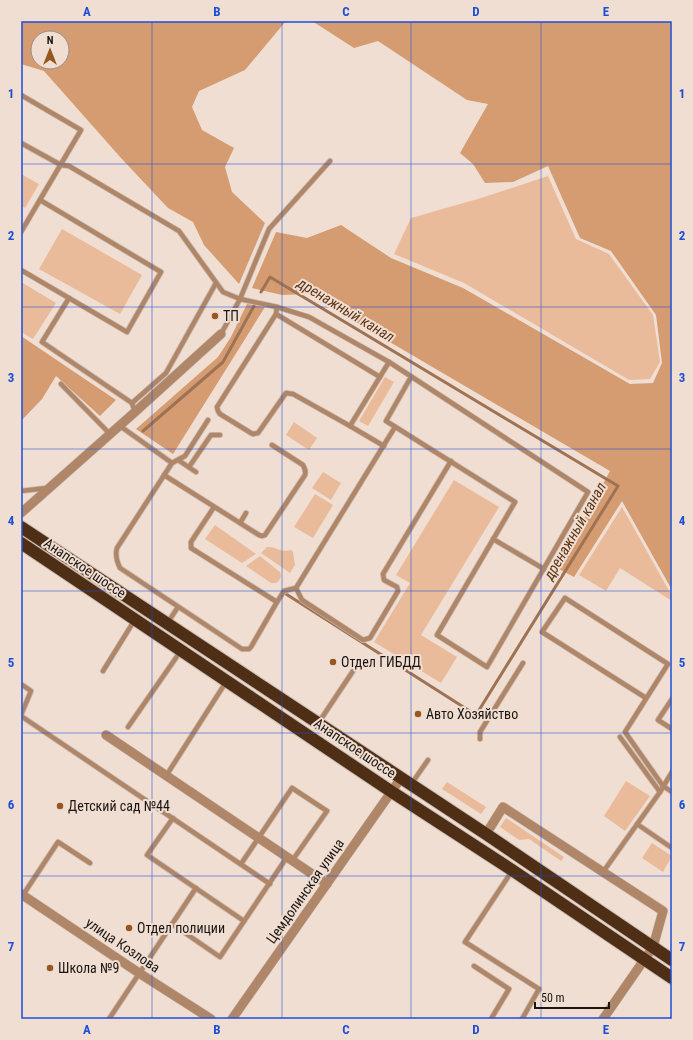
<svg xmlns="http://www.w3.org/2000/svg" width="693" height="1040" font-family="'Roboto Condensed',sans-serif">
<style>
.green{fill:#eabb9a}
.forest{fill:#d59b71;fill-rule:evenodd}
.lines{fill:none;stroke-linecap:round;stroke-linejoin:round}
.stream{stroke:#9d7354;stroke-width:3}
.lane-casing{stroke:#cabaaf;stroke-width:6}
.street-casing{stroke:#cabaaf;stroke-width:10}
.highway-casing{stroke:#cabaaf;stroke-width:14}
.lane{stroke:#b08668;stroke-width:4.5}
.street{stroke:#b08668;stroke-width:9}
.highway{stroke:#4e2e15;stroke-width:12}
.grid{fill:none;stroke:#1d4ed8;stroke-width:1;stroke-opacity:0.55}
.poi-dot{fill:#975720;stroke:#f0ded2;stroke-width:1.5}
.labels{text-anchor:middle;stroke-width:4;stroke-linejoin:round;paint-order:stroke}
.poi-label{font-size:14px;fill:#1b1511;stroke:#f0ded2;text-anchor:start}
.street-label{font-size:14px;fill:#1b1511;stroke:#f0ded2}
.water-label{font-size:15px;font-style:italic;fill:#5e3717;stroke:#f0ded2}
.neatline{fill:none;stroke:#1d4ed8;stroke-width:1.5}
.grid-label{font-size:13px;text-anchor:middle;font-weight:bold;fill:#1d4ed8}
</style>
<rect width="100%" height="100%" fill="#f0ded2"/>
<!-- green -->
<g class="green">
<path d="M21 174 39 184 25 208 21 206Z"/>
<path d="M548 176 576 239 609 254 653 315 660 362 650 379 629 380 464 283 394 254 411 218 481 198Z"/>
<path d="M62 229 142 275 120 314 39 269Z"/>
<path d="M21 282 56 303 33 339 21 332Z"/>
<path d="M385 377 394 382 368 426 359 421Z"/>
<path d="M294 422 317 438 309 450 286 435Z"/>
<path d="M323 472 341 483 331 500 312 488Z"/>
<path d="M454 480 499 507 421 635 457 657 441 683 374 642 410 583 396 575Z"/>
<path d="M315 494 333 505 313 538 294 527Z"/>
<path d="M622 507 672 596V601L620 568 606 591 579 575Z"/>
<path d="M215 525 256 554 242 563 205 539Z"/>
<path d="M267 547C277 546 279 553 291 550L293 552 295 565 290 573 261 553Z"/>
<path d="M260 556 280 572C282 577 280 580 276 583H271L246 566Z"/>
<path d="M626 781 650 796 625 831 604 816Z"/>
<path d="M447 782 486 807 481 814 442 789Z"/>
<path d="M506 818 564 857 561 861 529 839 519 840 500 827Z"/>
<path d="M652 843 672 856 663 872 642 858Z"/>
</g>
<!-- forest -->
<g class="forest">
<path d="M21 21H286L245 70 199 91 192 107 202 130 234 148 225 167 232 192 265 223 239 284 204 245 193 222 168 208 121 158 44 71 21 64ZM38 38H62V62H38Z"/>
<path d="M312 21H672V590L622 501 574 577 557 568 610 471 308 294 282 295 252 288 276 232 307 238 341 225 391 258 463 288 630 384 653 383 662 363 656 315 611 251 580 238 548 166 513 182 485 183 473 164 460 153 488 104 467 100 378 41 354 48Z"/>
<path d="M247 304 265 307 173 454 136 429 218 357 231 337Z"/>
<path d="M21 336 116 400 100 416 56 376 42 399 21 421Z"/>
</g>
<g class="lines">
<!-- stream -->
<g class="stream">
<path d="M261 292 270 277 618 486 476 715 286 594"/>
<path d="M143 431 223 362 254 306"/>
</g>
<defs>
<g id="lane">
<path d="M21 95 81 130 21 232"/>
<path d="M21 143 61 165 69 166 179 231 223 292 240 299 269 229 330 161"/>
<path d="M21 270 127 332 161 272 40 200"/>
<path d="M69 298 42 342 132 403 135 412"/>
<path d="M277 307 276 314 217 407 218 411 220 414 251 433 253 434 258 433 286 393 293 394 350 426 389 362"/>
<path d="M276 314 380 377"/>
<path d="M221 334 240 299 277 307 309 317 389 362 588 492 487 667 437 635 515 502 386 421 411 377"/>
<path d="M61 384 110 434"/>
<path d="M132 403 166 373 216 283"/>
<path d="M120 426 172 463 117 548C115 555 117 562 120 568L242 649H249L251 647 277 602 191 548V542L214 507"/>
<path d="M350 426 384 446"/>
<path d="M178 460 196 472"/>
<path d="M172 463 185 456 208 420"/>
<path d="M189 467 211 435H220"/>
<path d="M164 475 259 535 262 536 265 535 305 475C306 471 305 469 303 465L272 445"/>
<path d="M21 491 47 488"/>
<path d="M240 523 246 513"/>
<path d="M493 539 544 569"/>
<path d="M296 588 302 600 363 640 370 638 398 591 397 587 384 580 383 574 451 461"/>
<path d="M277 602 284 591 296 588 395 427"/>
<path d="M168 622 178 607"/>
<path d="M103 671 134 621"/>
<path d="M21 684 31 691 21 715"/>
<path d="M646 698 542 632 565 598 668 664 625 732 663 786 672 792"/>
<path d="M672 699 658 720 672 729"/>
<path d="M21 716 270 884"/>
<path d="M319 722 357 665"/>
<path d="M128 727 180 652"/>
<path d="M620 737 660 792"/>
<path d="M480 739V732L523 663"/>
<path d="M166 776 226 682"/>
<path d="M412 783 428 760"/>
<path d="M173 818 147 855 244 921"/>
<path d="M637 824 672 848"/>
<path d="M241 864 292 788 327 811 292 861"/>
<path d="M512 871 465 942 539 989 522 1019"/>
<path d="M603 872 660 792 672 772"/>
<path d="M23 895 58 842 90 863"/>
<path d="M172 924 220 957 287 857"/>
<path d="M474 966 509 989 491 1019"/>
<path d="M109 1019 196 888"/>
</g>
<g id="street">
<path d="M21 513 135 412 221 334"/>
<path d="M106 735 327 884"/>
<path d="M486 834 503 807 663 911 653 947 603 1019"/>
<path d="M21 894 139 973 211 1019"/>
<path d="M232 1019 401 778"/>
</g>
<g id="highway">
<path d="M21 527 486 834 672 960"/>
<path d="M21 543 392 792 512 870 672 978"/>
</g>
</defs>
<!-- lane casing -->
<use href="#lane" class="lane-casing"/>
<!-- street casing -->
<use href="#street" class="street-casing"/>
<!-- highway casing -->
<use href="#highway" class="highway-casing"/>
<!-- lane -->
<use href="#lane" class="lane"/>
<!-- street -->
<use href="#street" class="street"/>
<!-- highway -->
<use href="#highway" class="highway"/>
</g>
<!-- grid -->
<path class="grid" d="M152 21V1019M282 21V1019M411 21V1019M541 21V1019M21 164H672M21 307H672M21 449H672M21 591H672M21 733H672M21 876H672"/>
<!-- markers -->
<g class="poi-dot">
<circle cx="215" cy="316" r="4"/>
<circle cx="333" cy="662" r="4"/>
<circle cx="418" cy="714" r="4"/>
<circle cx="60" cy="806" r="4"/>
<circle cx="129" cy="928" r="4"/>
<circle cx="50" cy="968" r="4"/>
</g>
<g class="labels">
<!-- poi labels -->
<g class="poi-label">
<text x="223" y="321">ТП</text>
<text x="341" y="667">Отдел ГИБДД</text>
<text x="426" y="719">Авто Хозяйство</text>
<text x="68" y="811">Детский сад №44</text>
<text x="137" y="933">Отдел полиции</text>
<text x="58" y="973">Школа №9</text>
</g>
<!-- street labels -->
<g class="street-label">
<text transform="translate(85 568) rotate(34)" y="5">Анапское шоссе</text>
<text transform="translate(355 748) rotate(34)" y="5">Анапское шоссе</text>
<text transform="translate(305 891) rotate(-55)" y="5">Цемдолинская улица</text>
<text transform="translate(123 945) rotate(34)" y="5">улица Козлова</text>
</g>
<!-- water labels -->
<g class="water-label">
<text transform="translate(346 310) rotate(31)" y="5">дренажный канал</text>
<text transform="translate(575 531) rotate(-60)" y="5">дренажный канал</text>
</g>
</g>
<!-- border -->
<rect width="693" height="1040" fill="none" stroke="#f0ded2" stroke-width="44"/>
<!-- north arrow -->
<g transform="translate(50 50)"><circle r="19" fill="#f0ded2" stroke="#9b8e85"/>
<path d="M0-3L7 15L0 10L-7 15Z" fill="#975720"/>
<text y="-6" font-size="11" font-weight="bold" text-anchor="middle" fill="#1b1511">N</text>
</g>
<!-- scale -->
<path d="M535 1002v6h74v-6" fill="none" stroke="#1b1511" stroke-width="2"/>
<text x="541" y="1002" font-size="12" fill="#1b1511" stroke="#f0ded2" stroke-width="3" paint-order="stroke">50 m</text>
<rect x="22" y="22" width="649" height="996" class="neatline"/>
<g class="grid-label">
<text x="87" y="16">A</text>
<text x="217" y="16">B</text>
<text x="346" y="16">C</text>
<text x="476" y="16">D</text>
<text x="606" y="16">E</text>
<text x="11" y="98">1</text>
<text x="682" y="98">1</text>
<text x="11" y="240">2</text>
<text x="682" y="240">2</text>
<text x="11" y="382">3</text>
<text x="682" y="382">3</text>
<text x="11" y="525">4</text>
<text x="682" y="525">4</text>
<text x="11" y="667">5</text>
<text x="682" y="667">5</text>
<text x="11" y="809">6</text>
<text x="682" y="809">6</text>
<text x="11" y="951">7</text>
<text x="682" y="951">7</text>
<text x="87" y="1034">A</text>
<text x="217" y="1034">B</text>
<text x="346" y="1034">C</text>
<text x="476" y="1034">D</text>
<text x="606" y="1034">E</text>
</g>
</svg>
